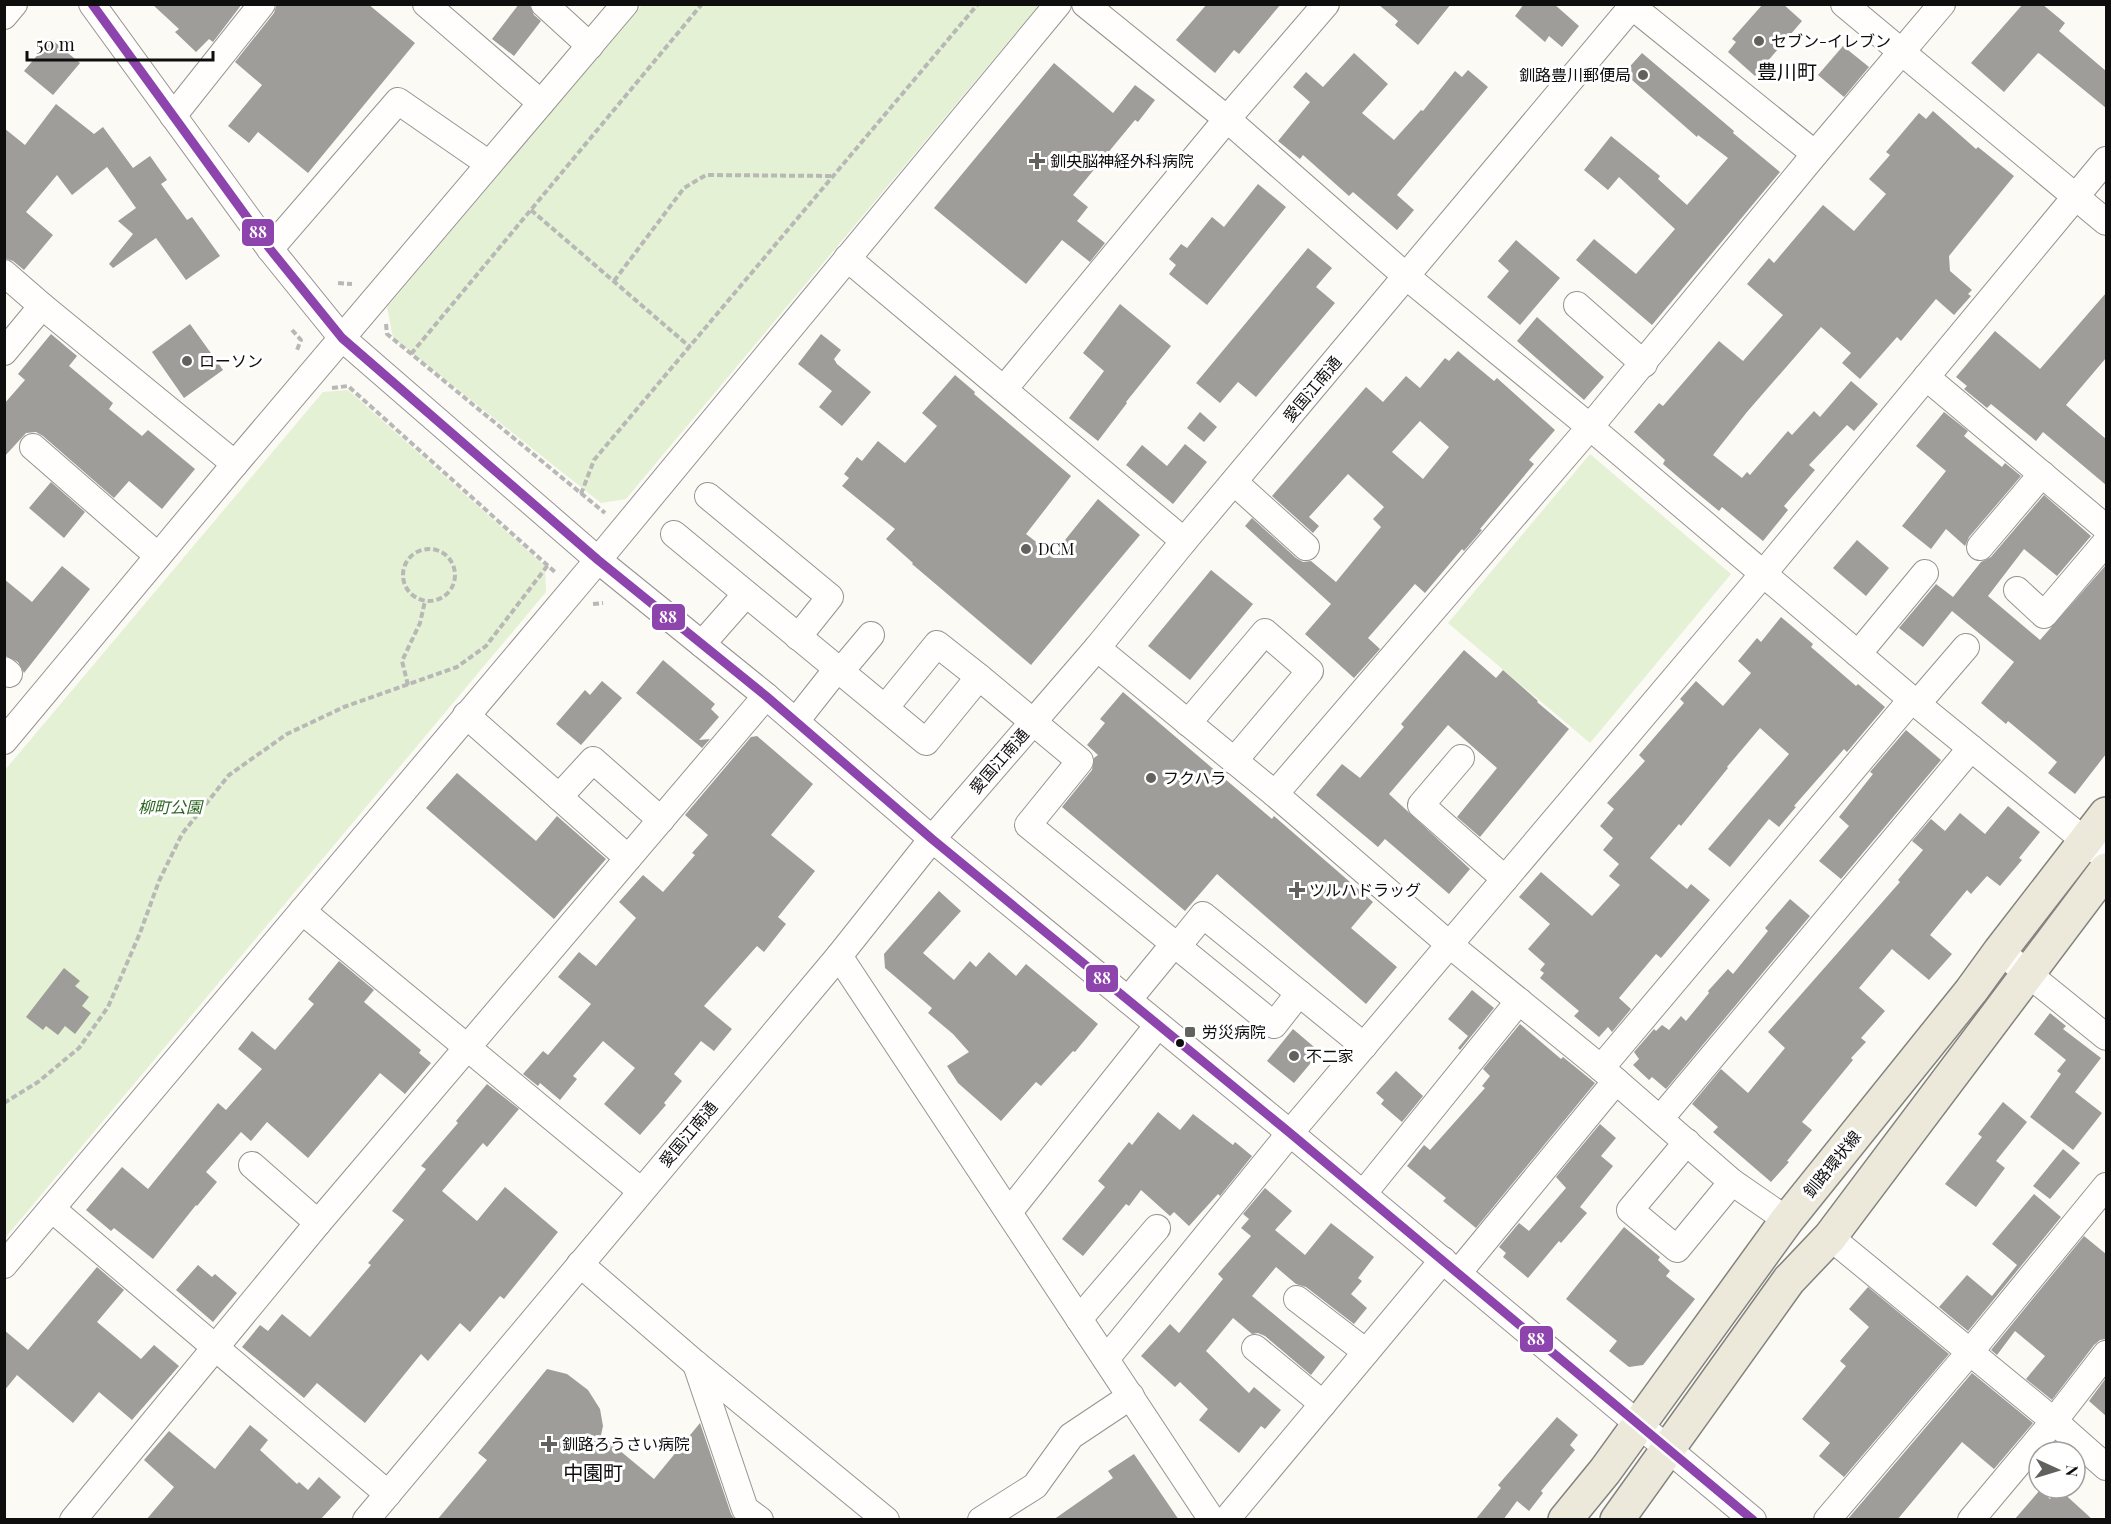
<svg xmlns="http://www.w3.org/2000/svg" width="2111" height="1524" font-family="'Playfair Display','Noto Sans JP',serif">
<style>
.green{fill:#e4f1d4}
.building{fill:#9f9d99;fill-rule:evenodd}
.lines{fill:none;stroke-linecap:round;stroke-linejoin:round}
.minor-casing{stroke:#959492;stroke-width:28}
.major-casing{stroke:#82827f;stroke-width:36}
.path{stroke:#b8b8b7;stroke-width:4;stroke-dasharray:6 3;stroke-linecap:butt}
.minor{stroke:#fffefd;stroke-width:26}
.major{stroke:#ece8da;stroke-width:33}
.bus-1-casing{stroke:#fff;stroke-width:14}
.bus-1{stroke:#8e44ad;stroke-width:9}
.poi-dot{fill:#61615e;stroke:#fff;stroke-width:2}
.bus-dot{fill:#0e0e0e;stroke:#fff;stroke-width:2}
.labels{text-anchor:middle;stroke-width:6;stroke-linejoin:round;paint-order:stroke}
.poi-label{font-size:16px;fill:#0e0e0e;stroke:#fff;text-anchor:start}
.street-label{font-size:16px;fill:#0e0e0e;stroke:#fff}
.park-label{font-size:16px;font-style:italic;fill:#2a651f;stroke:#fff}
.quarter-label{font-size:20px;fill:#0e0e0e;stroke:#fff}
.line-badge{stroke:#fff;stroke-width:2}
.badge-label{font-size:16px;text-anchor:middle;font-weight:bold;fill:#fff}
</style>
<rect width="100%" height="100%" fill="#fcfaf4"/>
<!-- green -->
<g class="green">
<path d="M642 5H1039L626 499 601 503 393 338 387 307Z"/>
<path d="M348 390 545 566 546 592 5 1238V770L323 392Z"/>
<path d="M1590 454 1731 574 1590 743 1448 623Z"/>
</g>
<!-- building -->
<g class="building">
<path d="M152 4H242L213 42 209 39 196 52 175 32 179 29Z"/>
<path d="M277 4H368L415 43 308 173 258 132 249 143 228 126 262 85 235 62 274 13Z"/>
<path d="M519 4H529L534 15 541 21 514 56 492 39Z"/>
<path d="M1207 4H1281L1239 54 1234 50 1215 73 1176 40Z"/>
<path d="M1378 4H1451L1418 45 1395 25 1398 21Z"/>
<path d="M1524 4H1554L1579 26 1562 47 1549 36 1545 42 1515 16Z"/>
<path d="M1763 4H1783L1802 21 1755 76 1728 52 1736 42 1732 39Z"/>
<path d="M2023 4H2042L2065 23 2059 31 2106 71V108L2040 54 2038 53 2004 92 1971 63Z"/>
<path d="M51 39 80 63 53 95 24 71Z"/>
<path d="M1843 46 1869 67 1844 97 1818 75Z"/>
<path d="M1354 53 1388 84 1362 113 1394 140 1421 110 1423 111 1455 71 1462 77 1468 70 1488 87 1397 195 1414 210 1397 230 1353 192 1349 196 1303 155 1300 159 1278 141 1310 102 1293 87 1306 72 1323 87Z"/>
<path d="M1642 53 1734 131 1733 133 1780 172 1652 325 1576 260 1594 239 1636 274 1675 229 1619 177 1608 190 1584 170 1611 136 1660 176 1658 179 1687 205 1728 158 1698 135 1697 137 1624 73Z"/>
<path d="M1054 63 1113 113 1135 85 1155 100 1138 122 1135 120 1073 195 1088 207 1077 221 1105 243 1090 262 1062 240 1026 284 934 208Z"/>
<path d="M56 104 94 134 103 127 133 168 150 156 167 180 161 184 187 220 192 217 220 256 186 280 156 238 113 268 109 264 133 234 118 221 136 208 107 167 72 195 57 175 26 212 53 235 24 270 13 261 4 258V128L25 145Z"/>
<path d="M1933 111 1976 149 1978 147 2014 176 1949 256 1950 271 1972 290 1968 294 1971 296 1954 315 1936 299 1901 341 1897 337 1860 379 1842 363 1851 353 1821 327 1747 412 1713 455 1742 478 1747 472 1750 475 1788 431 1792 435 1814 411 1820 417 1851 381 1878 404 1854 431 1847 425 1809 465 1815 470 1784 506 1788 510 1763 541 1722 507 1719 511 1691 488 1663 464 1665 460 1634 432 1659 403 1663 406 1719 341 1743 361 1783 315 1747 284 1769 258 1774 263 1823 205 1854 231 1886 194 1869 179 1890 155 1886 152 1919 113 1926 119Z"/>
<path d="M1258 184 1286 207 1207 305 1169 274 1176 265 1169 259 1181 244 1187 248 1212 217 1224 227Z"/>
<path d="M1516 240 1560 278 1520 325 1487 297 1509 271 1498 261Z"/>
<path d="M1308 248 1332 268 1316 287 1335 303 1256 397 1238 382 1220 403 1196 383Z"/>
<path d="M2106 293V358L2066 405 2106 439V485L2043 432 2036 441 1991 404 1987 408 1964 389 1967 386 1956 377 1995 331 2040 369Z"/>
<path d="M1120 304 1171 346 1126 402 1127 403 1098 441 1069 418 1104 371 1083 353Z"/>
<path d="M1537 317 1604 377 1584 400 1517 341Z"/>
<path d="M190 324 223 370 184 398 152 352Z"/>
<path d="M51 334 77 356 69 366 113 403 109 409 142 436 148 430 195 469 162 509 129 481 114 498 43 436 36 432 26 433 4 457V404L25 380 18 374Z"/>
<path d="M821 334 841 350 834 359 837 364 871 392 842 426 819 407 832 391 798 364Z"/>
<path d="M1458 351 1494 381 1497 378 1555 430 1529 460 1534 464 1480 529 1482 530 1464 551 1462 549 1425 593 1415 584 1368 638 1380 649 1354 678 1305 634 1331 604 1245 526 1252 518 1296 558 1303 562 1311 561 1336 582 1381 527 1373 519 1384 507 1348 474 1309 517 1319 526 1313 533 1272 496 1366 387 1383 402 1406 376 1420 388 1445 358 1449 361ZM1420 421 1449 447 1423 479 1392 452Z"/>
<path d="M955 375 975 392 974 394 1071 476 1026 534 1053 555 1098 499 1140 535 1031 665 912 564 913 563 886 539 895 529 842 486 849 478 844 474 857 457 862 461 878 441 905 463 937 426 922 413Z"/>
<path d="M1200 412 1217 427 1204 442 1187 428Z"/>
<path d="M1944 412 1968 431 1964 436 2002 467 2005 463 2021 476 1969 537 1965 546 1946 529 1931 549 1902 526 1946 471 1916 446Z"/>
<path d="M1185 444 1207 462 1173 504 1126 465 1142 445 1167 466Z"/>
<path d="M51 482 85 512 64 538 29 508Z"/>
<path d="M2044 495 2091 536 2057 576 2024 549 1988 596 2040 640 2106 565V754L2075 794 2048 773 2057 762 2008 721 2006 724 1981 703 2014 662 1952 611 1923 647 1899 628 1936 584 1953 597 1981 562 1991 557Z"/>
<path d="M1857 540 1889 568 1866 596 1833 568Z"/>
<path d="M62 566 90 589 24 673 18 662 4 655V579L32 602Z"/>
<path d="M1211 570 1253 604 1190 680 1148 646Z"/>
<path d="M1781 617 1813 644 1811 647 1856 686 1858 684 1885 707 1847 752 1844 749 1794 806 1796 807 1779 827 1769 819 1730 867 1708 849 1789 754 1760 728 1727 767 1728 768 1681 826 1679 824 1650 858 1687 889 1691 884 1710 900 1661 958 1656 954 1619 998 1631 1009 1612 1032 1608 1027 1599 1037 1574 1016 1579 1011 1540 978 1544 973 1540 970 1545 964 1528 949 1550 924 1519 897 1541 872 1592 916 1620 885 1609 876 1619 864 1603 850 1613 838 1600 826 1614 809 1607 803 1645 761 1639 755 1684 703 1680 699 1696 681 1723 706 1751 673 1738 661 1757 638 1761 642Z"/>
<path d="M1464 650 1496 678 1503 670 1538 701 1537 702 1569 729 1480 837 1457 817 1497 768 1448 725 1389 794 1470 869 1449 894 1385 839 1378 847 1316 795 1342 764 1360 778 1404 727 1401 724Z"/>
<path d="M663 660 715 704 711 709 719 717 699 740 710 739 702 748 636 693Z"/>
<path d="M602 681 622 698 581 745 556 724 585 690 590 695Z"/>
<path d="M1123 692 1272 819 1274 816 1373 902 1351 928 1397 967 1366 1004 1217 874 1185 911 1062 807 1092 770 1094 758 1098 755 1087 745 1105 723 1100 719Z"/>
<path d="M1906 730 1941 760 1841 879 1819 861 1849 826 1839 817 1873 774 1870 772Z"/>
<path d="M757 736 813 784 771 835 815 871 778 917 786 924 764 952 757 946 704 1006 732 1029 714 1051 701 1041 674 1074 682 1081 664 1103 666 1105 640 1135 604 1104 635 1068 603 1041 573 1076 577 1079 560 1100 540 1083 538 1086 523 1074 543 1051 548 1055 591 1004 558 977 579 952 596 966 636 918 619 902 643 875 663 892 695 855 692 853 708 835 685 815 751 737Z"/>
<path d="M457 773 536 841 557 816 606 859 554 919 426 808Z"/>
<path d="M2008 806 2040 832 2019 858 2022 860 2000 886 1987 876 1971 894 1967 890 1930 935 1952 954 1929 980 1892 949 1859 988 1885 1011 1861 1038 1866 1042 1851 1058 1853 1060 1802 1122 1812 1130 1787 1161 1789 1162 1771 1182 1713 1132 1718 1127 1692 1104 1721 1069 1748 1093 1785 1048 1768 1032 1900 882 1898 880 1923 850 1912 841 1931 819 1945 831 1960 813 1985 834Z"/>
<path d="M939 891 961 911 923 953 954 980 970 961 976 967 989 952 1016 976 1026 964 1098 1024 1075 1052 1073 1051 1041 1086 1036 1082 1001 1121 958 1083 947 1066 969 1052 953 1034 928 1013 932 1008 885 968 884 954Z"/>
<path d="M1790 899 1810 916 1666 1089 1652 1077 1649 1080 1633 1065 1639 1059 1634 1052 1654 1029 1656 1031 1662 1025 1669 1030 1681 1016 1686 1021 1709 993 1708 991 1728 969 1733 974 1768 931 1765 928Z"/>
<path d="M339 961 374 990 364 1002 421 1050 419 1053 431 1063 405 1094 380 1073 308 1158 267 1122 251 1141 241 1132 206 1172 217 1182 197 1206 196 1205 153 1259 114 1228 111 1231 86 1210 122 1167 148 1189 218 1103 226 1110 262 1069 238 1049 252 1031 275 1050 314 1004 308 999Z"/>
<path d="M64 968 80 981 75 986 89 997 82 1006 91 1013 75 1034 65 1026 58 1035 46 1026 43 1030 26 1017Z"/>
<path d="M1472 990 1494 1008 1460 1050 1458 1048 1468 1036 1448 1019Z"/>
<path d="M2050 1013 2066 1026 2063 1029 2101 1058 2075 1092 2102 1113 2073 1150 2030 1117 2061 1074 2057 1071 2066 1060 2034 1034Z"/>
<path d="M1520 1024 1561 1059 1563 1057 1595 1083 1476 1228 1443 1201 1446 1198 1407 1166 1424 1145 1430 1150 1485 1088 1482 1086 1490 1076 1483 1069Z"/>
<path d="M1293 1029 1320 1052 1294 1083 1267 1061Z"/>
<path d="M1396 1071 1423 1096 1402 1122 1381 1104 1384 1100 1376 1093Z"/>
<path d="M487 1084 519 1109 487 1147 483 1143 442 1191 477 1221 505 1187 558 1232 504 1299 500 1296 470 1332 460 1323 428 1361 421 1354 365 1423 317 1383 304 1398 242 1347 260 1325 268 1331 282 1314 310 1337 371 1265 368 1263 404 1220 392 1211 426 1169 421 1166 458 1123 456 1121Z"/>
<path d="M2003 1102 2027 1122 1996 1161 2005 1168 1976 1207 1945 1184 1982 1137 1978 1134Z"/>
<path d="M1158 1112 1180 1130 1193 1114 1233 1145 1235 1142 1252 1156 1220 1196 1218 1194 1189 1226 1174 1212 1170 1216 1141 1190 1129 1206 1126 1204 1083 1256 1062 1239 1105 1187 1098 1181 1129 1142 1132 1145Z"/>
<path d="M1600 1124 1616 1138 1601 1156 1613 1166 1580 1207 1587 1213 1561 1243 1559 1241 1528 1278 1503 1257 1506 1253 1499 1247 1519 1223 1529 1231 1566 1188 1556 1177Z"/>
<path d="M2063 1149 2080 1163 2050 1199 2033 1186Z"/>
<path d="M1265 1188 1292 1211 1275 1230 1305 1255 1331 1223 1374 1257 1358 1278 1362 1281 1351 1294 1367 1308 1354 1324 1306 1287 1296 1284 1276 1267 1252 1296 1325 1357 1311 1375 1265 1336 1258 1333 1252 1334 1233 1318 1206 1351 1249 1393 1254 1387 1281 1410 1265 1429 1261 1426 1239 1453 1199 1420 1208 1409 1180 1382 1175 1387 1141 1356 1170 1324 1179 1333 1223 1279 1218 1274 1251 1236 1241 1228 1249 1219 1243 1214Z"/>
<path d="M2034 1194 2061 1217 1968 1331 1939 1307 1967 1275 1992 1296 2017 1265 1992 1244Z"/>
<path d="M1624 1227 1660 1257 1658 1260 1670 1271 1666 1276 1695 1299 1643 1365 1629 1367 1609 1351 1617 1341 1566 1299Z"/>
<path d="M2084 1236 2106 1254V1339L2100 1340 2094 1345 2052 1400 2026 1379 2045 1356 2015 1331 1997 1355 1991 1350Z"/>
<path d="M198 1265 212 1277 215 1274 237 1293 213 1322 176 1290Z"/>
<path d="M97 1267 124 1290 97 1322 141 1359 154 1345 179 1366 132 1420 99 1392 73 1423 17 1375 4 1391V1330L28 1350Z"/>
<path d="M1868 1287 1949 1354 1844 1477 1819 1456 1830 1443 1802 1419 1846 1366 1840 1361 1869 1327 1849 1309Z"/>
<path d="M547 1369 567 1374 588 1390 600 1409 603 1426 601 1435 654 1479 700 1423 731 1514 735 1520H437L487 1460 478 1453Z"/>
<path d="M1972 1373 2033 1423 1994 1469 1962 1442 1897 1520H1847Z"/>
<path d="M2106 1378V1416L2089 1401Z"/>
<path d="M1557 1417 1578 1435 1570 1445 1575 1450 1541 1491 1543 1493 1529 1511 1517 1501 1503 1520H1475L1501 1488 1498 1485Z"/>
<path d="M250 1425 268 1440 260 1450 297 1484 299 1482 308 1490 319 1477 341 1497 320 1520H146L174 1487 144 1460 169 1431 215 1469Z"/>
<path d="M1134 1454 1179 1520H1053L1113 1478 1108 1471Z"/>
<path d="M2059 1489 2093 1520H2014L2040 1490 2050 1499Z"/>
</g>
<g class="lines">
<defs>
<g id="minor">
<path d="M92 4 270 249 342 338 598 560 766 696 932 839 1290 1133 1753 1520"/>
<path d="M426 4 541 103"/>
<path d="M544 4 590 46"/>
<path d="M1085 4 1227 119 1407 277 1590 427 1917 704 2106 858"/>
<path d="M1844 4 2106 222"/>
<path d="M1633 7 1815 154"/>
<path d="M4 16 14 4"/>
<path d="M173 116 262 4"/>
<path d="M270 249 398 101 489 164"/>
<path d="M847 258 1184 541"/>
<path d="M4 273 42 306 235 464"/>
<path d="M1577 305 1644 364"/>
<path d="M4 352 42 306"/>
<path d="M1926 377 2106 528"/>
<path d="M1004 389 1227 119 1326 4"/>
<path d="M33 447 158 556"/>
<path d="M1234 482 1306 547"/>
<path d="M708 496 830 597 798 637"/>
<path d="M674 534 926 742 979 677 1080 761 1028 825 1274 1025 1299 993 1364 1046"/>
<path d="M1980 547 2042 474"/>
<path d="M2017 590 2044 615 2106 542"/>
<path d="M702 644 746 594"/>
<path d="M1097 648 1275 794 1450 945 1601 1068 1732 1182 1787 1220"/>
<path d="M1858 654 1925 573"/>
<path d="M4 670 9 674"/>
<path d="M840 672 871 635"/>
<path d="M1917 704 1966 647"/>
<path d="M885 708 937 644 979 677"/>
<path d="M466 715 559 797 593 760 661 820"/>
<path d="M796 721 837 669"/>
<path d="M1188 723 1265 632 1310 671 1234 761"/>
<path d="M4 741 235 464 625 4"/>
<path d="M1461 758 1421 805 1505 879"/>
<path d="M1275 794 1590 427 1815 154 1942 4"/>
<path d="M559 797 628 858"/>
<path d="M302 911 641 1191"/>
<path d="M1177 947 1203 915 1299 993"/>
<path d="M2000 951 2106 1037"/>
<path d="M839 956 1212 1520"/>
<path d="M1128 1000 1174 944"/>
<path d="M1601 1068 1912 699"/>
<path d="M1660 1119 1971 748"/>
<path d="M1687 1142 1630 1210 1677 1249 1732 1182"/>
<path d="M252 1165 318 1223"/>
<path d="M1363 1194 1519 1001"/>
<path d="M52 1209 388 1494"/>
<path d="M1009 1212 1158 1025"/>
<path d="M1830 1237 2054 1421 2106 1467"/>
<path d="M580 1264 696 1364 886 1520"/>
<path d="M4 1265 598 560 1058 4"/>
<path d="M1458 1273 1616 1081"/>
<path d="M1297 1299 1366 1352"/>
<path d="M1079 1319 1157 1228"/>
<path d="M1255 1348 1323 1404"/>
<path d="M1106 1359 1290 1133 1763 574 2106 160"/>
<path d="M696 1364 745 1509 760 1520"/>
<path d="M73 1520 318 1223 766 696"/>
<path d="M366 1520 839 956 932 839 1097 648 1184 541 1634 4"/>
<path d="M981 1520 1035 1486 1071 1436 1131 1396"/>
<path d="M1226 1520 1443 1260"/>
<path d="M1827 1520 1970 1352 2106 1186"/>
<path d="M1971 1520 2054 1421 2106 1354"/>
</g>
<g id="major">
<path d="M1565 1520 1605 1471 1787 1220 1971 991 2000 951 2106 814"/>
<path d="M1617 1520 1789 1280 1830 1237 2106 870"/>
</g>
</defs>
<!-- minor casing -->
<use href="#minor" class="minor-casing"/>
<!-- major casing -->
<use href="#major" class="major-casing"/>
<!-- path -->
<g class="path">
<path d="M531 210 690 347"/>
<path d="M614 281 684 188 706 175 833 176"/>
<path d="M338 283 352 284"/>
<path d="M386 324 387 334 605 513"/>
<path d="M292 330 301 340 297 350"/>
<path d="M411 354 702 4"/>
<path d="M332 388 348 386 556 573"/>
<path d="M581 494 594 460 978 4"/>
<circle cx="429" cy="575" r="26"/>
<path d="M593 604 603 603"/>
<path d="M408 685 402 661 420 623 425 601"/>
<path d="M4 1103 38 1082 79 1048 108 1007 140 933 159 881 182 834 229 775 287 734 344 707 457 667 486 646 548 565"/>
</g>
<!-- minor -->
<use href="#minor" class="minor"/>
<!-- major -->
<use href="#major" class="major"/>
<defs>
<path id="bus-1" d="M92 4 270 249 342 338 598 560 766 696 932 839 1290 1133 1753 1520"/>
</defs>
<!-- bus-1 casing -->
<use href="#bus-1" class="bus-1-casing"/>
<!-- bus-1 -->
<use href="#bus-1" class="bus-1"/>
</g>
<!-- markers -->
<g class="poi-dot">
<circle cx="1759" cy="41" r="6"/>
<circle cx="1643" cy="75" r="6"/>
<path d="M1034 152h6v6h6v6h-6v6h-6v-6h-6v-6h6z"/>
<circle cx="187" cy="361" r="6"/>
<circle cx="1026" cy="549" r="6"/>
<circle cx="1151" cy="778" r="6"/>
<path d="M1294 881h6v6h6v6h-6v6h-6v-6h-6v-6h6z"/>
<rect x="1184" y="1026" width="12" height="12" rx="3"/>
<circle cx="1294" cy="1056" r="6"/>
<path d="M546 1435h6v6h6v6h-6v6h-6v-6h-6v-6h6z"/>
</g>
<circle class="bus-dot" cx="1180" cy="1043" r="5"/>
<g class="labels">
<!-- poi labels -->
<g class="poi-label">
<text x="1771" y="47">セブン-イレブン</text>
<text x="1631" y="81" text-anchor="end">釧路豊川郵便局</text>
<text x="1050" y="167">釧央脳神経外科病院</text>
<text x="199" y="367">ローソン</text>
<text x="1038" y="555">DCM</text>
<text x="1163" y="784">フクハラ</text>
<text x="1309" y="896">ツルハドラッグ</text>
<text x="1202" y="1038">労災病院</text>
<text x="1306" y="1062">不二家</text>
<text x="562" y="1450">釧路ろうさい病院</text>
</g>
<!-- street labels -->
<g class="street-label">
<text transform="translate(1312 389) rotate(-50)" y="6">愛国江南通</text>
<text transform="translate(999 761) rotate(-49)" y="6">愛国江南通</text>
<text transform="translate(688 1134) rotate(-50)" y="6">愛国江南通</text>
<text transform="translate(1832 1164) rotate(-51)" y="6">釧路環状線</text>
</g>
<!-- park labels -->
<g class="park-label">
<text x="170" y="813">柳町公園</text>
</g>
<!-- quarter labels -->
<g class="quarter-label">
<text x="1787" y="79">豊川町</text>
<text x="593" y="1480">中園町</text>
</g>
</g>
<g class="line-badge">
<rect x="241" y="218" width="34" height="29" rx="6" fill="#8e44ad"/>
<rect x="651" y="603" width="35" height="28" rx="6" fill="#8e44ad"/>
<rect x="1085" y="964" width="34" height="29" rx="6" fill="#8e44ad"/>
<rect x="1519" y="1325" width="35" height="28" rx="6" fill="#8e44ad"/>
</g>
<g class="badge-label">
<text x="258" y="238">88</text>
<text x="668" y="623">88</text>
<text x="1102" y="984">88</text>
<text x="1536" y="1345">88</text>
</g>
<!-- border -->
<rect width="2111" height="1524" fill="none" stroke="#0e0e0e" stroke-width="12"/>
<!-- north arrow -->
<g transform="translate(2057 1470) rotate(94)"><circle r="28" fill="#ffffff" stroke="#9f9f9f" stroke-width="1.5"/>
<path d="M0-4.5L10 22L0 15L-10 22Z" fill="#61615e"/>
<text y="-9" font-size="16" font-weight="bold" text-anchor="middle" fill="#0e0e0e">N</text>
</g>
<!-- scale -->
<path d="M27 51v9h186v-9" fill="none" stroke="#0e0e0e" stroke-width="3"/>
<text x="36" y="51" font-size="18" fill="#0e0e0e" stroke="#ffffff" stroke-width="4.5" paint-order="stroke">50 m</text>
</svg>
